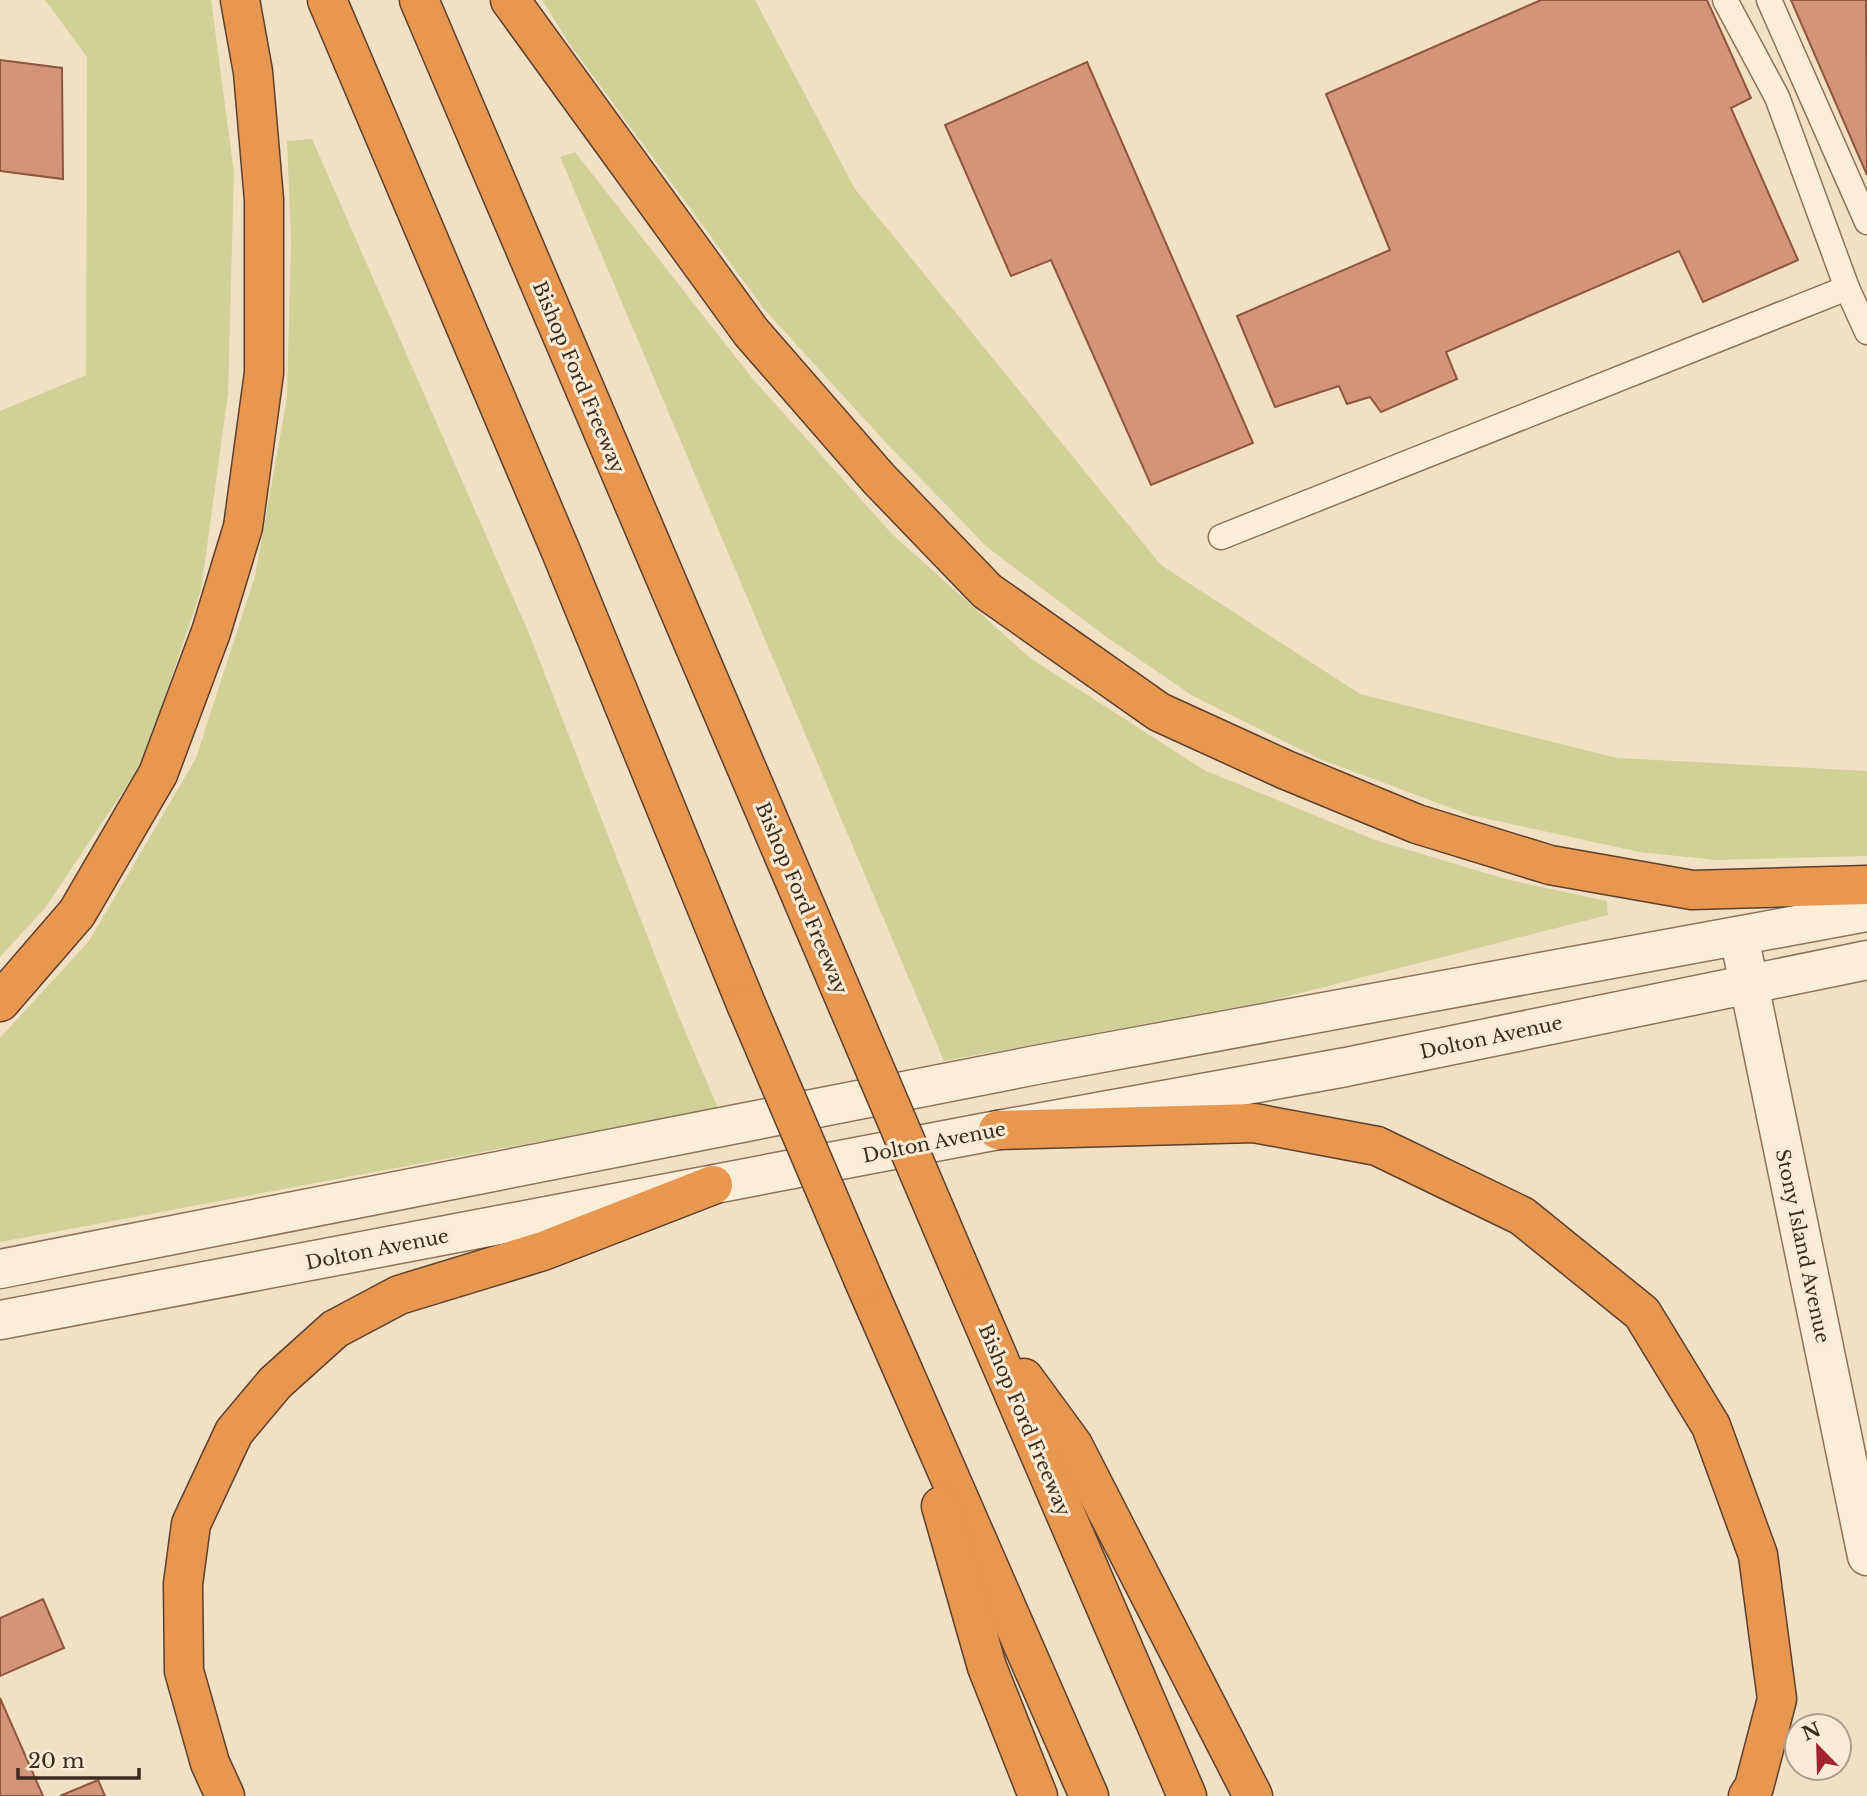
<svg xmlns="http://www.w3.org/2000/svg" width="1867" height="1796" font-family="'Libre Baskerville',serif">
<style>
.green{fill:#d0d197}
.building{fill:#d39578;stroke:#90563d;stroke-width:2}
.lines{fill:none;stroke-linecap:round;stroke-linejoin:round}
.service-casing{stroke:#8e7159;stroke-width:27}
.minor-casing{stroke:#8e7159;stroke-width:41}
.tertiary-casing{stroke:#8e7159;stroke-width:41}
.motorway-casing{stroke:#5c3f2d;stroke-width:41}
.service{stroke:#fbeed9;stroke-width:24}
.minor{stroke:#fbeed9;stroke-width:38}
.tertiary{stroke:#fbeed9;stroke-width:38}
.motorway{stroke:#e79750;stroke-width:38}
.motorway-bridge-casing{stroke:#5c3f2d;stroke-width:41;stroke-linecap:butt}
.motorway-bridge{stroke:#e79750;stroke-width:38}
.labels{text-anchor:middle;stroke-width:6;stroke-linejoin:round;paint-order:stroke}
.street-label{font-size:19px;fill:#3d2a1e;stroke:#f8ebd5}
</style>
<rect width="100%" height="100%" fill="#f2e0c5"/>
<!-- green -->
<g class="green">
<path d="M45 0H211L234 173 228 394 201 590 143 762 45 908 0 957V411L86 375 87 57Z"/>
<path d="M542 0H755L855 189 1161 565 1360 694 1618 758 1867 771V856L1716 860 1639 852 1470 815 1320 759 1193 696 1105 636 987 547 889 446 764 309 571 46Z"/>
<path d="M312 139 528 631 679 1017 718 1108 0 1242V1038L89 941 196 758 255 576 287 398 291 240 287 141Z"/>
<path d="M575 152 752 378 892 534 1030 658 1204 770 1375 840 1509 880 1607 901 1608 915 1273 1000 944 1061 560 157Z"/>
</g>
<!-- building -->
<g class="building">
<path d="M1541 0H1707L1751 98 1731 108 1798 260 1703 302 1679 251 1446 352 1457 379 1381 412 1370 397 1347 404 1339 386 1275 407 1237 316 1390 250 1326 94Z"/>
<path d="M1791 0H1866L1867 175Z"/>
<path d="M0 60 62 68 63 179 0 171Z"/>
<path d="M1087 62 1253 443 1151 485 1051 260 1011 276 945 125Z"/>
<path d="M43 1599 64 1648 0 1676V1618Z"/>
<path d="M0 1698 43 1796H0Z"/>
<path d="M98 1780 105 1796H60Z"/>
</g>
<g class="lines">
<defs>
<g id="service">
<path d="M1725 0 1777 97 1847 288"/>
<path d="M1769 0 1867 222"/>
<path d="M1221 537 1847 288 1867 332"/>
</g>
<path id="minor" d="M1739 936 1867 1556"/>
<g id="tertiary">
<path d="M0 1269 1036 1065 1867 912"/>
<path d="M0 1320 998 1130 1346 1067 1867 960"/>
</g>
<g id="motorway">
<path d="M327 0 562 554 746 1004"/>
<path d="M419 0 839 985"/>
<path d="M510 0 751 332 879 479 987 591 1159 712 1286 770 1417 824 1550 865 1692 890 1867 885"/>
<path d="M0 1002 77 913 158 774 211 632 243 527 264 373V200L253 72 240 0"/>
<path d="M998 1130 1254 1123 1377 1146 1522 1216 1642 1313 1711 1426 1758 1555 1777 1699 1754 1787 1748 1796"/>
<path d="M957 1262 1187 1796"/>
<path d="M864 1281 1089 1796"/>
<path d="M1024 1378 1073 1445 1253 1796"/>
<path d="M941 1506 987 1667 1038 1796"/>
<path d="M225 1796 210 1763 184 1671 183 1584 191 1524 234 1432 275 1383 335 1329 399 1295 543 1251 713 1185"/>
</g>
</defs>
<!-- service casing -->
<use href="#service" class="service-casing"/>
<!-- minor casing -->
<use href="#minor" class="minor-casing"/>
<!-- tertiary casing -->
<use href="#tertiary" class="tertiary-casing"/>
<!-- motorway casing -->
<use href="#motorway" class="motorway-casing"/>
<!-- service -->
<use href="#service" class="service"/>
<!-- minor -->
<use href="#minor" class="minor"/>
<!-- tertiary -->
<use href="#tertiary" class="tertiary"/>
<!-- motorway -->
<use href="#motorway" class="motorway"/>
<defs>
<g id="motorway-bridge">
<path d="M839 985 957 1262"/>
<path d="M746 1004 864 1281"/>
</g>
</defs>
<!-- motorway-bridge casing -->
<use href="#motorway-bridge" class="motorway-bridge-casing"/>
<!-- motorway-bridge -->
<use href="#motorway-bridge" class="motorway-bridge"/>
</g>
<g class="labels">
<!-- street labels -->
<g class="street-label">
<text transform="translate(579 377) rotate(67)" y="7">Bishop Ford Freeway</text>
<text transform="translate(802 898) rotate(67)" y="7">Bishop Ford Freeway</text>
<text transform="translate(1491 1037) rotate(-12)" y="7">Dolton Avenue</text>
<text transform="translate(934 1142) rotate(-11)" y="7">Dolton Avenue</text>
<text transform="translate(1803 1246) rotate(78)" y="7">Stony Island Avenue</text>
<text transform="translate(377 1249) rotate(-11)" y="7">Dolton Avenue</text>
<text transform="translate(1025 1420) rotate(67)" y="7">Bishop Ford Freeway</text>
</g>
</g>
<!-- north arrow -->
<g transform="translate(1818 1747) rotate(337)"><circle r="33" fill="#f8ebd5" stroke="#ad9e8c" stroke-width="2"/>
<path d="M0-5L12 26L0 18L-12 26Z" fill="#a32430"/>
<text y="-10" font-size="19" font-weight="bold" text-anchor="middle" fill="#3d2a1e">N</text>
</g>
<!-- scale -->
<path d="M18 1768v10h121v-10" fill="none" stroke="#3d2a1e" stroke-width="3.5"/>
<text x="28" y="1768" font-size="21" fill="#3d2a1e" stroke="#f8ebd5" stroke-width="5" paint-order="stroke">20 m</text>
</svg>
